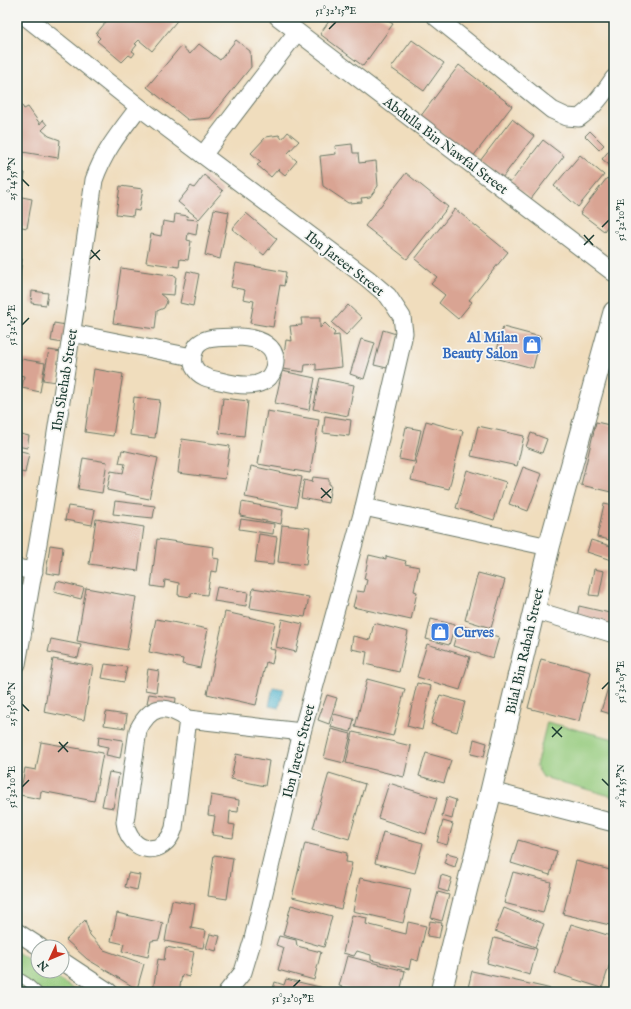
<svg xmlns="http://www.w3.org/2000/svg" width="631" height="1009" font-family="'IM FELL English',serif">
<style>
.green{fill:#94ca7c;stroke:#5a8458}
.water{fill:#4cb1cb;stroke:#367780}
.building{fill:#d9a493}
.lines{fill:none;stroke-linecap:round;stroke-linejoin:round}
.service-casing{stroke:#687564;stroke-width:10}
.minor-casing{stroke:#687564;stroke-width:19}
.tertiary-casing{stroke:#687564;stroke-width:23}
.service{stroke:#fff;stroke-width:8}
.minor{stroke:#fff;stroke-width:17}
.tertiary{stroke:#fff;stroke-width:21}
.ticks{fill:none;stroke:#1f3d34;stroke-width:1.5}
.labels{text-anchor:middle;stroke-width:3.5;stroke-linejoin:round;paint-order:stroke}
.street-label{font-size:14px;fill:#1f3d34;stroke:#f6f6f2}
.shop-label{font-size:14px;font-weight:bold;fill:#366cbe;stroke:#f6f6f2;text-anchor:end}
.neatline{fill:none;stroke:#1f3d34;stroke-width:1.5}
.ticks-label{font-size:10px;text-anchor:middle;fill:#1f3d34}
</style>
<rect width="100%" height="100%" fill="#f6f6f2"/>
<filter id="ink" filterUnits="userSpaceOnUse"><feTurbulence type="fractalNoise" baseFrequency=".025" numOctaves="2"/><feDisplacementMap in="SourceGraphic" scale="8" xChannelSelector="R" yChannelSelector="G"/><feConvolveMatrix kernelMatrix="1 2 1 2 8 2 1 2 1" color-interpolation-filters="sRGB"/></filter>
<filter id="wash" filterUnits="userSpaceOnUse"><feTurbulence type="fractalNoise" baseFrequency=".012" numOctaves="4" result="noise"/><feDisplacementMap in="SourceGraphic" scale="16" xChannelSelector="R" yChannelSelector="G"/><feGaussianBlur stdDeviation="0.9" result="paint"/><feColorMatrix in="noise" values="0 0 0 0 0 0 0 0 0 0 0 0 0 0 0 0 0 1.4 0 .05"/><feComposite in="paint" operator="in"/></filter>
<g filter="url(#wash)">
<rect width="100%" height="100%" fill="#f0ddbd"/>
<!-- green -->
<g class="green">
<path d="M547 722 614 739V797L543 777 536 766Z"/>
<path d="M17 952 38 966V971H46L78 992H17Z"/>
</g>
<!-- water -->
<path class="water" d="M273 687 284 689 279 708 269 706Z"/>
<g id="blocks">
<!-- building -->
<g class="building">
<path d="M110 17H180L152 51 139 40 135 44 137 45 132 51 135 53 132 57 129 55 122 62 97 41 100 38 96 34Z"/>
<path d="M332 17H382L393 24 363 66 320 34Z"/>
<path d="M236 40 250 51 251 67 210 118 188 120 147 87 181 46 190 54 199 44 220 60Z"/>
<path d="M412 40 444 63 424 91 391 68Z"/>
<path d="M459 65 512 106 472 158 420 117Z"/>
<path d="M17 98 24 109 28 107 40 124 43 120 47 125 42 130 49 136 60 140 58 158 17 151Z"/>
<path d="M512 119 534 136 502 178 480 161Z"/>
<path d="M590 131 604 145 599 150 585 136Z"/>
<path d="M288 132 299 141 288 153 297 161 285 175 278 169 271 177 257 165 261 162 251 153 266 137 279 135 282 139Z"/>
<path d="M543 140 564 156 531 199 510 183Z"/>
<path d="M352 144 353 153H358L359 163 376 161 378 186 370 197 361 198 362 202 348 203 323 186 320 156 336 154 335 146Z"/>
<path d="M612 147 614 149V169L602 159Z"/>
<path d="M580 155 604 175 578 207 554 186Z"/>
<path d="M17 172 25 173 22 193 17 192Z"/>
<path d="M406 173 448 207 407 259 365 226Z"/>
<path d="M204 175 223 191 199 219 178 202 191 186 194 188Z"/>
<path d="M607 178 614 184V217L604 231 580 213Z"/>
<path d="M120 186 143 189 139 211 134 210 133 216 116 214Z"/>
<path d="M17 196 32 199 27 228 17 226Z"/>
<path d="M214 209 229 212 220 259 205 255Z"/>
<path d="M455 209 508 252 469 300 472 302 458 319 439 303 445 295 431 284 437 277 415 259Z"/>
<path d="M246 213 277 239 264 255 232 229Z"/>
<path d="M175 214 188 216 187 219 198 220 196 235 188 233 187 240 191 241 188 260 180 259 179 267 146 262 151 234 161 236 163 221 174 223Z"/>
<path d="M17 258 22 259 18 289H17Z"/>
<path d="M236 263 286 272 284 286 280 285 273 327 250 323 254 301 243 299 245 290 231 287Z"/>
<path d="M121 268 176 276 174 295 160 294 165 298 167 302 164 308 157 311 155 329 113 323Z"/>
<path d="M187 271 199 274 193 306 180 303Z"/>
<path d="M32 291 48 293 46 305 31 303Z"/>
<path d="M348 305 362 318 346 335 332 323Z"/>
<path d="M301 318H320V328L325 323 335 333 333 336 339 335 342 367 316 370V364L305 365 304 372 282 369 286 340 292 341 290 326 302 325Z"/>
<path d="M54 323 66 325 63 343 51 341Z"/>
<path d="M503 327 541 337 533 368 495 358Z"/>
<path d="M383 330 396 334 387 368 374 365Z"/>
<path d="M361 339 375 343 364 379 350 374Z"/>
<path d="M49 350 61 352 56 382 43 380Z"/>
<path d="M21 359 45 363 40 392 22 388 24 376 19 375Z"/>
<path d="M94 369 123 374 113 436 85 432Z"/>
<path d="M282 371 315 378 309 410 275 403Z"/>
<path d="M320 378 354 385 348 416 313 409Z"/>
<path d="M134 397 160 400 155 438 130 435Z"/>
<path d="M223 398 248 401 244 436 219 433Z"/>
<path d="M267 411 319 420 310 473 258 464Z"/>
<path d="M325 416 351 420 349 436 323 433Z"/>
<path d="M426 421 463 431 449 489 411 480Z"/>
<path d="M596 422 614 426V482L611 492 581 485Z"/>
<path d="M478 426 524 436 517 466 471 456Z"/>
<path d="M406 427 421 430 414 462 399 459Z"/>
<path d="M17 433 29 436 27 448 17 446Z"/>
<path d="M531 433 547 439 542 453 526 447Z"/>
<path d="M182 439 230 446 225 479 178 473Z"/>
<path d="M17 450 29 453 25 473 17 471Z"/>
<path d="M122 450 158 458 149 499 107 490 111 471 123 473 125 464 119 463Z"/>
<path d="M83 458 107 462 102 493 78 489Z"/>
<path d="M251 466 302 477 296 507 245 497Z"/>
<path d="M523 467 542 474 528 511 509 504Z"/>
<path d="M467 470 506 482 494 520 456 508Z"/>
<path d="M313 477 329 479V484L331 485 328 503 301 498 304 480 312 482Z"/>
<path d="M115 501 155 506 153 518 113 514Z"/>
<path d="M242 502 283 510 281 524 240 516Z"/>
<path d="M604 504 614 506V541L597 537Z"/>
<path d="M68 506 95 510 92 525 65 520Z"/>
<path d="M96 519 144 527 138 571 89 564Z"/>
<path d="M241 519 274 524 273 534 239 529Z"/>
<path d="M282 525 310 528 306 565 278 562Z"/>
<path d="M259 534 277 537 273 565 255 563Z"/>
<path d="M157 539 214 547 213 558 219 559 217 572 211 571 207 595 191 593V597L178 595 179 583 165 580 164 588 151 586Z"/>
<path d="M591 540 614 547V561L587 552Z"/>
<path d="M50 545 63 547 60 575 46 573Z"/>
<path d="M369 555 386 559V556L406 561 405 564 419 567 414 591 417 592 411 620 353 607 357 591 364 592 367 580 364 579Z"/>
<path d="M594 569 604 571 599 596 589 595Z"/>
<path d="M478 573 505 580 491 628 465 620Z"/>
<path d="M57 581 84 588 81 599 54 592Z"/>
<path d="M217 587 248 592 246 606 214 601Z"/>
<path d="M86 588 136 597 127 650 77 641Z"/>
<path d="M253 588 309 597 305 617 250 608Z"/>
<path d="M579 606 614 614V630L576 622Z"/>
<path d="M225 612 275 623 269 649 275 650 272 664 266 662 256 705 207 694Z"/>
<path d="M156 619 208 629 200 668 182 664 183 659 149 652Z"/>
<path d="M282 619 303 624 296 652 276 647Z"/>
<path d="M431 619 455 625 449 645 426 639Z"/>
<path d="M374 623 408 632 399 672 365 664 367 652 351 649 353 636 370 640Z"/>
<path d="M459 625 499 637 493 658 453 646Z"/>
<path d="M51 639 81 645 78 658 48 652Z"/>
<path d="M427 644 470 657 460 690 417 677Z"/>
<path d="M53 659 93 666 84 720 44 712Z"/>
<path d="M541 659 591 672 579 721 528 708Z"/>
<path d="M105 664 127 667 124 682 102 678Z"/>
<path d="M614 668V715L601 711Z"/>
<path d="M148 669 159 671 156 692 145 690Z"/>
<path d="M367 679 405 689 393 736 355 727Z"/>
<path d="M417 683 431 686 422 730 407 726Z"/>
<path d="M149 694 176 698 175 707 147 703Z"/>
<path d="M327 695 337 698 329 724 318 720Z"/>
<path d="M440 695 465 702 457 732 431 724Z"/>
<path d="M106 712 127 715 125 728 104 725Z"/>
<path d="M334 714 354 719 351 732 331 727Z"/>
<path d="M331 729 351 734 344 763 324 758Z"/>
<path d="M353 732 411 746 404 777 346 763Z"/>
<path d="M99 736 123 740 120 758 106 755 108 747 98 745Z"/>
<path d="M474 739 487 743 484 757 471 754Z"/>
<path d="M41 742 103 753 94 801 41 791 40 799 20 795 25 768 36 770Z"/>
<path d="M426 753 451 760 444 783 419 776Z"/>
<path d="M236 754 269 761 265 786 231 779Z"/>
<path d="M109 772 119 774 113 808 102 806Z"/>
<path d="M329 773 365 784 349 839 313 828Z"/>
<path d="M389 783 437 798 426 834 378 818Z"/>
<path d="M211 795 239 800 238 812 230 811 229 824 235 825 233 838 212 835 215 816 208 815Z"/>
<path d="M447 797 456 800 452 819 442 816Z"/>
<path d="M443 821 453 824 447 845 437 842Z"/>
<path d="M383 832 423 843 415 873 375 863Z"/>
<path d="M518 840 557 851 550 875 511 863Z"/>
<path d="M305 843 347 853 346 862 352 863 341 909 292 897Z"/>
<path d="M447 853 458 856 455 867 444 863Z"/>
<path d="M214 855 233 858 227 899 208 896Z"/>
<path d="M576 861 614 871V926L563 914Z"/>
<path d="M513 872 551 882 543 913 504 903Z"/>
<path d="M128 873 140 875 137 890 125 887Z"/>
<path d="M441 875 452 878 448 892 438 889Z"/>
<path d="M360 878 411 889 403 923 353 911Z"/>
<path d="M438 892 449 895 442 921 431 918Z"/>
<path d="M172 900 195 904 191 928 206 931 203 948 165 941Z"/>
<path d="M291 905 332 916 324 947 283 935Z"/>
<path d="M504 908 544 924 535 947 495 931Z"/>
<path d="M117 913 163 923 159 940 151 941 148 957 122 951 124 944 111 941Z"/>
<path d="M352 915 367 918 366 924 406 934 408 922 426 926 418 961 411 959 409 969 371 960V955L357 951 354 956 343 953Z"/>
<path d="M85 920 90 935 104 950 144 964 137 989 87 959 66 940Z"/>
<path d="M430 921 442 923 439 938 427 936Z"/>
<path d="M571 924 614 937V951L602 988 555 973Z"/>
<path d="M210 934 220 936 216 951 206 948Z"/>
<path d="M279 936 296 940 297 946 321 952 314 980 278 970 284 948 276 945Z"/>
<path d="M494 938 537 949 530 975 487 963Z"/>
<path d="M166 947 194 952 189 977 182 975 179 992H167L153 990 158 959 164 960Z"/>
<path d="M347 956 405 971 400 992H360L339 986Z"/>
<path d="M472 971 543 987 563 992H467Z"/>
<path d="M286 979 332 990V992H272L275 982 284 985Z"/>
</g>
</g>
</g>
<g filter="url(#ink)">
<use href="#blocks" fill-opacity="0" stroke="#687564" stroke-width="1"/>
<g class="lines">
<defs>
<path id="service" d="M17 976 27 982 38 992"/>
<g id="minor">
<path d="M26 17 139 107 367 278 388 296 402 317 404 333 400 352 364 507 302 732 253 939 243 972 227 992"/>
<path d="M278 17 614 273"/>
<path d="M436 17 552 110 567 117 579 118C594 107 604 93 614 78"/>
<path d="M203 155 297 32"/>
<path d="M72 333 192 357"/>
<path d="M240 337C258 338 280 345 274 368 272 374 268 380 262 382 251 388 232 384 220 381 210 379 199 377 194 367 192 362 192 357 194 352 199 334 224 338 240 337Z"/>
<path d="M364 507 549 547"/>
<path d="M17 568 34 571"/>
<path d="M534 610 614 634"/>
<path d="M17 664C46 503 71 342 94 180 104 151 120 132 139 107"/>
<path d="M188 719 174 828C164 859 129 854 125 822L138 730C151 704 165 704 188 719L302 732"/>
<path d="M491 791 614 823"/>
<path d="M17 932 40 947"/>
<path d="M62 961 109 992"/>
</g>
<path id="tertiary" d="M441 992 491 791 549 547 614 312"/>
</defs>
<!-- service casing -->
<use href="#service" class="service-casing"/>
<!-- minor casing -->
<use href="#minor" class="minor-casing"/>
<!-- tertiary casing -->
<use href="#tertiary" class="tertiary-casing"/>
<!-- service -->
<use href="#service" class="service"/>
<!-- minor -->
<use href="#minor" class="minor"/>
<!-- tertiary -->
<use href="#tertiary" class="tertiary"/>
</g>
</g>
<!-- ticks -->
<path class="ticks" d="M329 29 336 22M22 179 29 186M602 227 609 220M584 235 593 245M584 245 594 235M91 250 100 260M90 259 100 250M22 325 29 318M321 488 331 498M321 498 331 489M602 689 609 682M22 704 29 711M552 727 562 737M552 737 562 727M59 742 68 752M58 752 68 742M602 779 609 786M22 787 29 780M293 987 300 980"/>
<!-- icons -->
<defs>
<symbol id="shop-square" viewBox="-11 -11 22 22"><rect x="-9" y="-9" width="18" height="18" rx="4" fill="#3f7fe0" stroke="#f6f6f2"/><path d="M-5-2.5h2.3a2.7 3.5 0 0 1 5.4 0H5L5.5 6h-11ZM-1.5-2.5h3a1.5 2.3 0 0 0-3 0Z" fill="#fff"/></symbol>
</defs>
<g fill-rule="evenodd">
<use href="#shop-square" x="521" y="334" width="22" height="22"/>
<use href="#shop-square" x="429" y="621" width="22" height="22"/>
</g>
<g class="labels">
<!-- street labels -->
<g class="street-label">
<text transform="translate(446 145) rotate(37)" y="5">Abdulla Bin Nawfal Street</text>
<text transform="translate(345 263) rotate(38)" y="5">Ibn Jareer Street</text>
<text transform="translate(64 380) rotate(-81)" y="5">Ibn Shehab Street</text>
<text transform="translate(524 651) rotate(-77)" y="5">Bilal Bin Rabah Street</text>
<text transform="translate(298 751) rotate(-76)" y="5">Ibn Jareer Street</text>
</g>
<!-- shop labels -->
<g class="shop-label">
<text x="518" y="342">Al Milan<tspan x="518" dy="16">Beauty Salon</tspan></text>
<text x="454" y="637" text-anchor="start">Curves</text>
</g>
</g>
<!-- margin -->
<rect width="631" height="1009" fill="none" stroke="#f6f6f2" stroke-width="44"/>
<!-- north arrow -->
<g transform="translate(50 959) rotate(226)"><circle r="19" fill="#f6f6f2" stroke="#a0aca6"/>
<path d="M0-3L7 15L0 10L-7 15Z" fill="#c8321e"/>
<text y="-6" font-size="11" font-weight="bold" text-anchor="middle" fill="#1f3d34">N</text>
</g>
<rect x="22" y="22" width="587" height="965" class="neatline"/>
<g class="ticks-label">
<text x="336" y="14">51°32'15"E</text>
<text transform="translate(11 179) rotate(-90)" y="4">25°14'55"N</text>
<text transform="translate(620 220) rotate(-90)" y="4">51°32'10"E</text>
<text transform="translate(11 325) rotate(-90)" y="4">51°32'15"E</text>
<text transform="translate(620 682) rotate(-90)" y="4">51°32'05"E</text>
<text transform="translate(11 704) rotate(-90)" y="4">25°15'00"N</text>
<text transform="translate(620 786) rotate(-90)" y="4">25°14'55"N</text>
<text transform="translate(11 787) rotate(-90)" y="4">51°32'10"E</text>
<text x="293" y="1002">51°32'05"E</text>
</g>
</svg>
